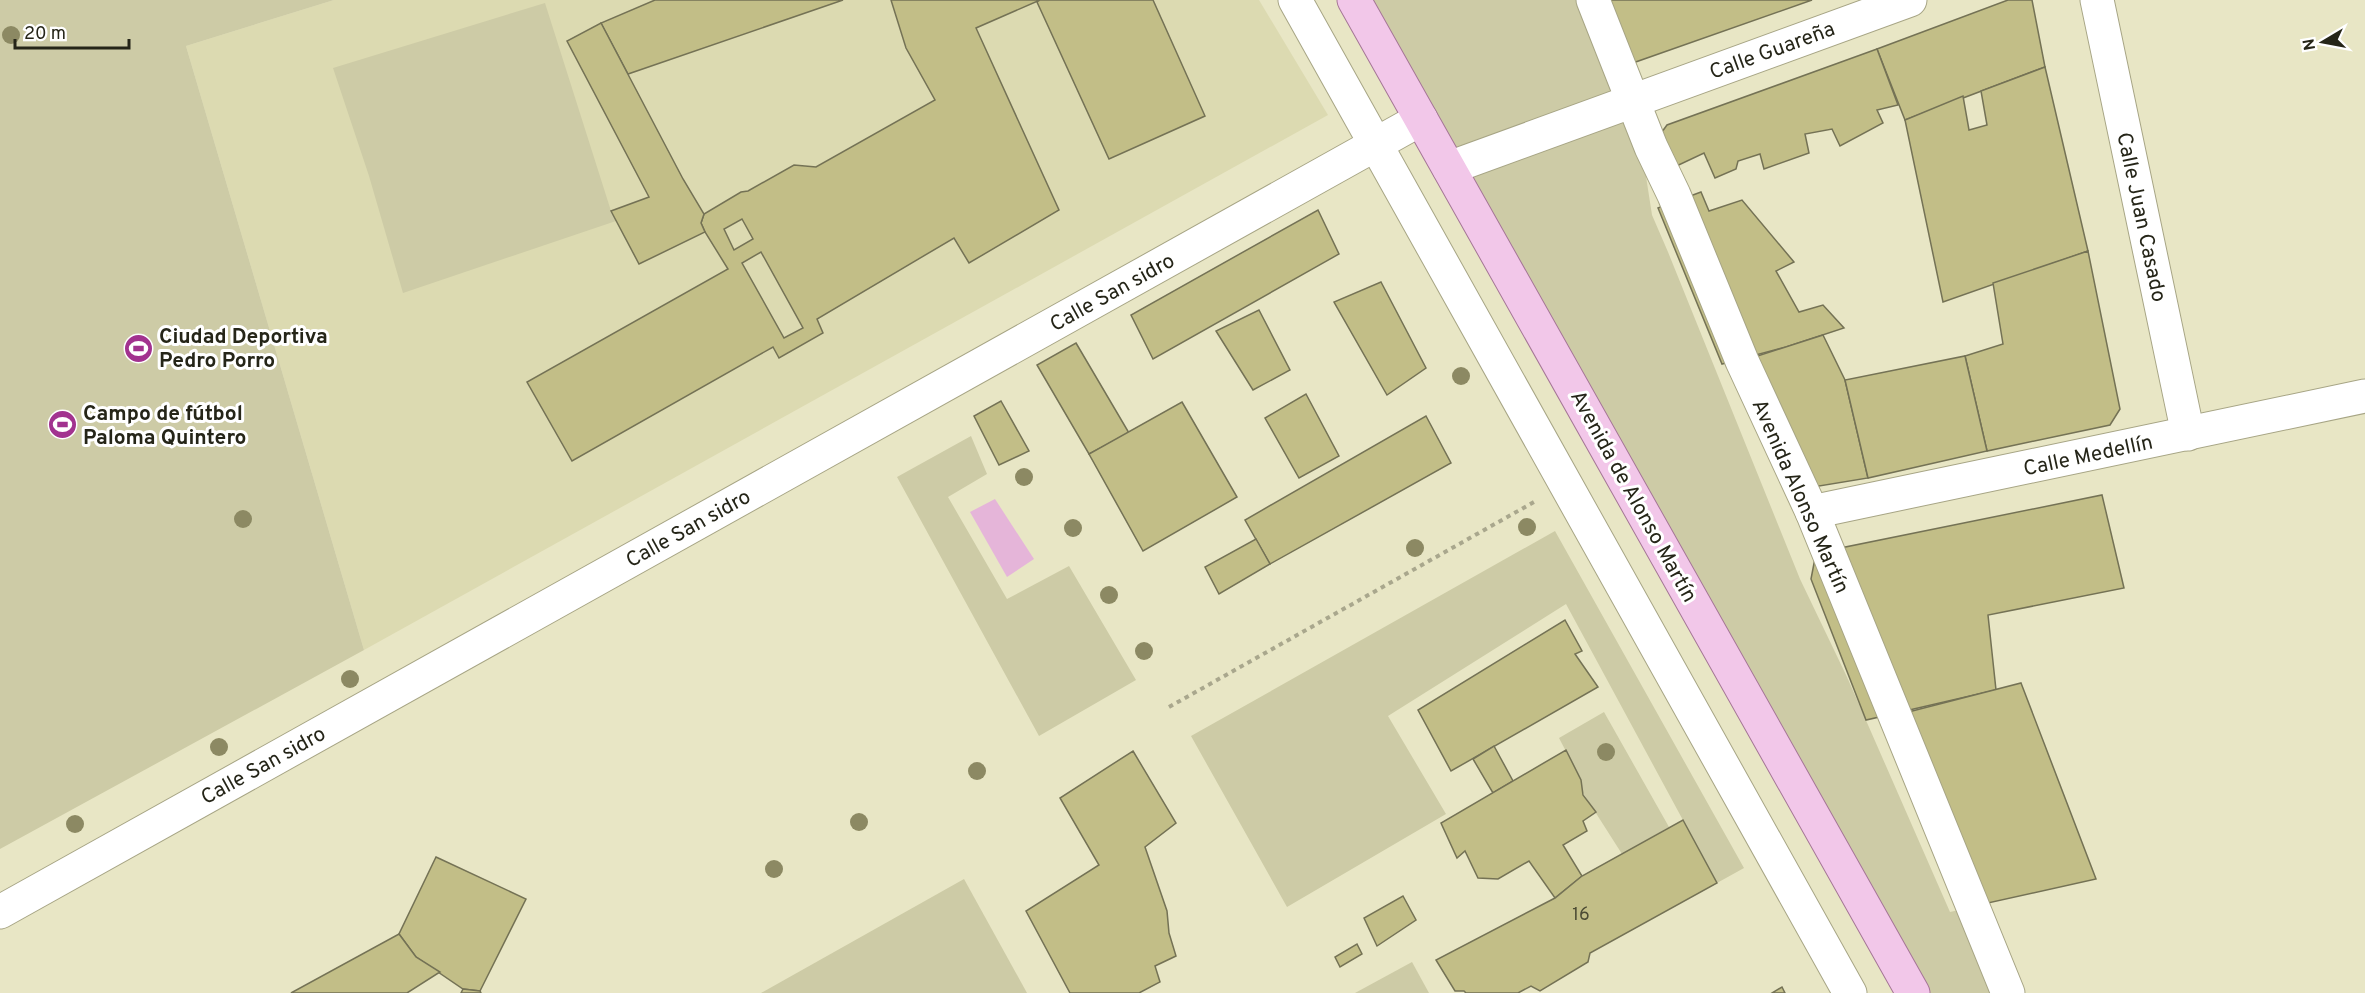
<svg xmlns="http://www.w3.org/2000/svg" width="2365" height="993" font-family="Overpass,sans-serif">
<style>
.built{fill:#dcdab1}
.green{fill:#cdcba6}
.water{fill:#e5b5d9}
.building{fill:#c2be87;stroke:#747255;stroke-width:1.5;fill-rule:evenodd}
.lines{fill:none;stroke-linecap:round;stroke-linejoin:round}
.minor-casing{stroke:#a7a585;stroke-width:35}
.major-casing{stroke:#a57696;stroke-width:35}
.path{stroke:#a9a78d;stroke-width:4;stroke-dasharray:4.5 4.5;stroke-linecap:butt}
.minor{stroke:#fff;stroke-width:33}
.major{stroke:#f2c7e9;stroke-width:33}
.tree{fill:#8c8963}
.labels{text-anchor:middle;stroke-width:6;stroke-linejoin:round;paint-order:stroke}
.number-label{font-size:18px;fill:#4c4b34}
.street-label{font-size:21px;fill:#252518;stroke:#fff}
.poi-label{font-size:21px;font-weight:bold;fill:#252518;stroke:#fff;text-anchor:start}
</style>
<rect width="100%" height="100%" fill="#e8e6c5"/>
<!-- built -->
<path class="built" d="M334 0H1259L1328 115 364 650 186 46Z"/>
<!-- green -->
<g class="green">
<path d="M0 0H334L186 46 364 650 0 849Z"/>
<path d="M1354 0H1593L1634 99 1652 215 1668 252 1800 579 1847 677 1950 912 1968 908 2008 993H1913Z"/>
<path d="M545 3 611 211 616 221 403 293 369 176 333 68Z"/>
<path d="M971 436 987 474 948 497 1007 599 1069 566 1136 680 1039 736 897 477Z"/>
<path d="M1555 531 1744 868 1717 883 1566 604 1388 716 1446 814 1287 907 1191 736Z"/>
<path d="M1604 712 1669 827 1622 854 1578 785 1581 780 1559 738Z"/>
<path d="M964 879 1027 993H761Z"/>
<path d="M1412 962 1429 993H1355Z"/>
</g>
<!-- water -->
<path class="water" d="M995 499 1034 559 1007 577 970 512Z"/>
<!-- building -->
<g class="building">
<path d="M655 0H843L628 74 601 23Z"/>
<path d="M891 0H1040L976 28 1059 210 969 263 954 238 817 319 823 333 779 358 773 347 572 461 527 382 728 269 705 232 701 223 704 214 741 192 748 191 794 165 816 167 935 100 906 48ZM742 219 753 239 734 250 724 229ZM761 252 803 328 784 338 742 263Z"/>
<path d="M1040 0H1153L1205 116 1109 159 1037 2Z"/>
<path d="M1578 0H1812L1627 65Z"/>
<path d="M2008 0H2032L2045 67 1905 120 1877 49Z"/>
<path d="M601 23 683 179 704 214 701 223 705 232 639 264 611 211 649 197 567 41Z"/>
<path d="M1877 49 1898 105 1877 110 1883 123 1840 146 1832 129 1805 134 1809 153 1764 169 1760 154 1738 161 1736 169 1715 178 1704 153 1668 170 1651 147 1667 125Z"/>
<path d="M2045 67 2088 251 1943 302 1905 120 1963 96 1969 130 1987 125 1981 91Z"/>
<path d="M1701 192 1709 211 1742 200 1794 262 1776 271 1799 312 1823 305 1844 328 1786 347 1722 364 1658 208Z"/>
<path d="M1318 210 1339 254 1153 359 1131 315Z"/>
<path d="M2088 251 2120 409 2110 425 1987 451 1965 356 2003 344 1993 283Z"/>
<path d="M1381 282 1426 368 1387 395 1334 302Z"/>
<path d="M1259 310 1290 370 1253 390 1216 331Z"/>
<path d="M1823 335 1845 380 1868 478 1801 489 1742 361Z"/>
<path d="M1076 343 1129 433 1089 454 1037 365Z"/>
<path d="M1965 356 1987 451 1868 478 1845 380Z"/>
<path d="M1306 394 1339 456 1299 478 1265 418Z"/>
<path d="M1001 401 1029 451 999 465 974 416Z"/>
<path d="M1182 402 1237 497 1143 551 1089 454Z"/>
<path d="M1426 416 1451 463 1270 564 1245 520Z"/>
<path d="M2102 495 2124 588 1988 615 1996 690 1866 720 1811 579 1816 553Z"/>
<path d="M1256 539 1270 564 1219 594 1205 567Z"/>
<path d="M1565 620 1582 651 1575 654 1598 687 1451 771 1418 710Z"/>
<path d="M2021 683 2096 879 1961 909 1885 718Z"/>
<path d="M1494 746 1513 781 1493 793 1473 759Z"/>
<path d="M1566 750 1581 780 1583 795 1596 812 1583 821 1587 831 1563 845 1582 876 1555 898 1529 861 1498 879 1478 878 1465 851 1457 858 1441 823Z"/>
<path d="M1133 751 1176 823 1145 847 1167 911 1169 933 1176 956 1155 966 1160 982 1139 993H1070L1026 911 1099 865 1060 798Z"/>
<path d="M1683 820 1717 883 1590 953 1588 962 1540 991 1531 986 1518 993H1466L1464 991H1455L1436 960 1555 898 1582 876Z"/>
<path d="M436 857 526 899 480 991 463 989 416 957 399 934Z"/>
<path d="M1403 896 1416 920 1377 946 1364 918Z"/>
<path d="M399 934 416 957 440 972 407 993H291Z"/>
<path d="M1357 944 1362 954 1340 967 1335 957Z"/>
<path d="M1782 987 1785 993H1772Z"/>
<path d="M463 989 480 991 481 993H461Z"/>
</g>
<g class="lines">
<defs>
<g id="minor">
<path d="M1295 0 1850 993"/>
<path d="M1593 0 1651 147 1674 195 1742 361 1812 512 2008 993"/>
<path d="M2097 0 2188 434"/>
<path d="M1449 168 1910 0"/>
<path d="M1812 512 2365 396"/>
<path d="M0 912 1421 119"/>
</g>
<path id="major" d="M1354 0 1913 993"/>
</defs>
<!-- minor casing -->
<use href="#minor" class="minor-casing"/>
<!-- major casing -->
<use href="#major" class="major-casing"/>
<!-- path -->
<path class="path" d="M1169 707 1534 502"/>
<!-- minor -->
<use href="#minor" class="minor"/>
<!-- major -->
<use href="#major" class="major"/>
</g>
<!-- trees -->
<g class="tree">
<circle cx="11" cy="35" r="9"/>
<circle cx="1461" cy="376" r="9"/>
<circle cx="1024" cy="477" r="9"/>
<circle cx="243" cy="519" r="9"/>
<circle cx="1527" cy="527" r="9"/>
<circle cx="1073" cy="528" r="9"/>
<circle cx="1415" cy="548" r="9"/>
<circle cx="1109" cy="595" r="9"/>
<circle cx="1144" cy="651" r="9"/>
<circle cx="350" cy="679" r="9"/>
<circle cx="219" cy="747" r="9"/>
<circle cx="1606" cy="752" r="9"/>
<circle cx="977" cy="771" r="9"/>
<circle cx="859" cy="822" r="9"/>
<circle cx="75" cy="824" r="9"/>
<circle cx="774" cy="869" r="9"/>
</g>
<!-- icons -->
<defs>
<symbol id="stadium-disc" viewBox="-11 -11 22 22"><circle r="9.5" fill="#a2328f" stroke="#fff"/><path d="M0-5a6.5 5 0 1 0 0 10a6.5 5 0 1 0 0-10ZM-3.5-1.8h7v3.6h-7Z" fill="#fff"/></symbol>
</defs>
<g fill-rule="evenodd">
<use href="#stadium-disc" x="122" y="332" width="33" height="33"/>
<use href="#stadium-disc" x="46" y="408" width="33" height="33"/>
</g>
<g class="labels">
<!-- number labels -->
<g class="number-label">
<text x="1581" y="920">16</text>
</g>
<!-- street labels -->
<g class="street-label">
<text transform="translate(1772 50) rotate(-20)" y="7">Calle Guareña</text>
<text transform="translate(2142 217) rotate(78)" y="7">Calle Juan Casado</text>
<text transform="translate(1112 292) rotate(-29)" y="7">Calle San sidro</text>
<text transform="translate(2088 455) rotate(-12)" y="7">Calle Medellín</text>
<text transform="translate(1634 496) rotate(61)" y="7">Avenida de Alonso Martín</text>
<text transform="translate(1801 496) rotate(66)" y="7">Avenida Alonso Martín</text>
<text transform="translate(688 528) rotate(-29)" y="7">Calle San sidro</text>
<text transform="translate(263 765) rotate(-29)" y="7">Calle San sidro</text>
</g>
<!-- poi labels -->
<g class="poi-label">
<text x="159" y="343">Ciudad Deportiva<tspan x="159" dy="24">Pedro Porro</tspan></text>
<text x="83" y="420">Campo de fútbol<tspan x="83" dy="24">Paloma Quintero</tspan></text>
</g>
</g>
<!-- north arrow -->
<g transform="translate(2323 42) rotate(260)" stroke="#ffffff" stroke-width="4.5" paint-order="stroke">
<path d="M0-4.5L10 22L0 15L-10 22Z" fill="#252518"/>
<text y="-9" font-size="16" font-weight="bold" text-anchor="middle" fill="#252518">N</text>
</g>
<!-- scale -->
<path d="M15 39v9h114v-9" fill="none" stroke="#252518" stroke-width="3"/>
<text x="24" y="39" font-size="18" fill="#252518" stroke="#ffffff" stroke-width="4.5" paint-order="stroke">20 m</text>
</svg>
